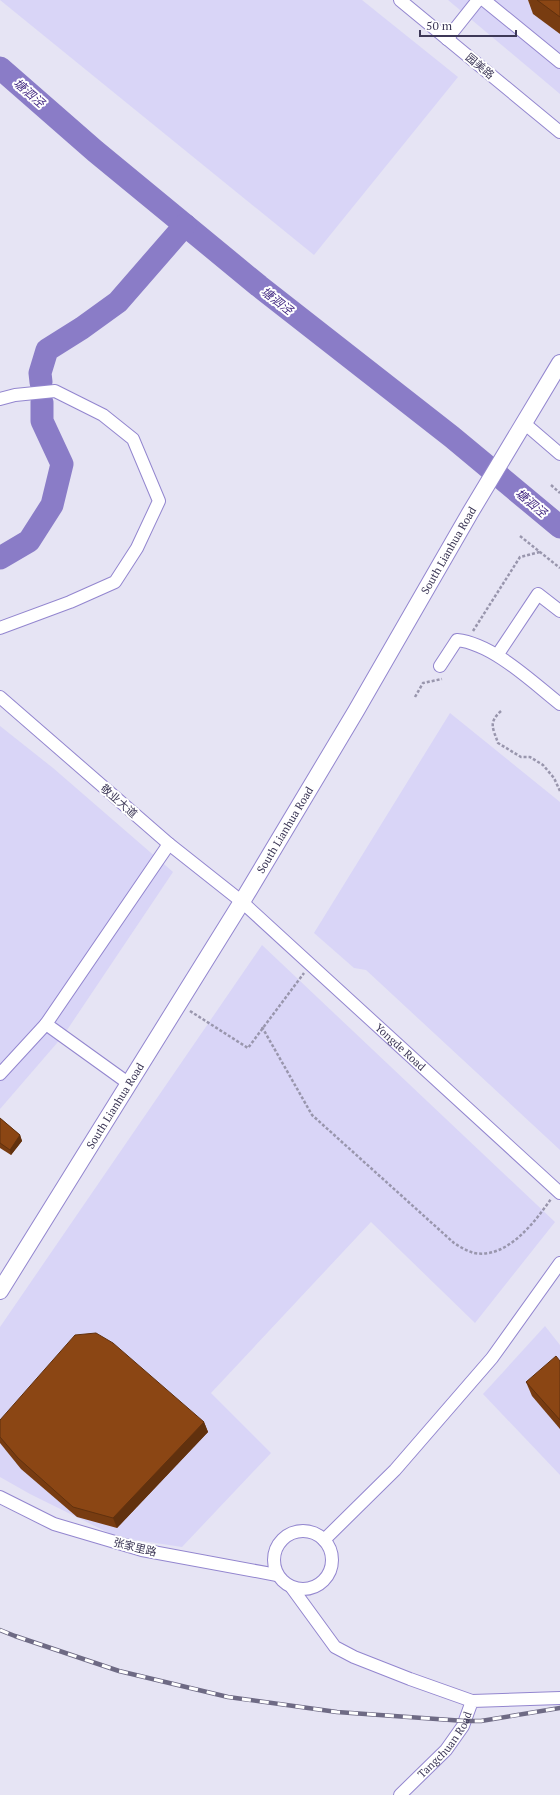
<svg xmlns="http://www.w3.org/2000/svg" width="560" height="1795" font-family="'PT Serif','Noto Sans SC',serif">
<style>
.built{fill:#d9d5f7}
.lines{fill:none;stroke-linecap:round;stroke-linejoin:round}
.river{stroke:#8a7cc7;stroke-width:23}
.minor-casing{stroke:#9386cf;stroke-width:14}
.major-casing{stroke:#9386cf;stroke-width:18}
.path{stroke:#9996ad;stroke-width:2.5;stroke-dasharray:3 2;stroke-linecap:butt}
.minor{stroke:#fff;stroke-width:12}
.major{stroke:#fff;stroke-width:16}
.rail-casing{stroke:#6e6a84;stroke-width:4.5}
.rail{stroke:#fff;stroke-width:3;stroke-dasharray:9;stroke-linecap:butt}
.wall{fill:#783c11}
.shaded-wall{fill:#61310e}
.building{fill:#8b4614;stroke:#61310e}
.labels{text-anchor:middle;stroke-width:4;stroke-linejoin:round;paint-order:stroke}
.street-label{font-size:11px;fill:#3d3857;stroke:#fff}
.water-label{font-size:12px;font-style:italic;fill:#442b83;stroke:#fff}
</style>
<rect width="100%" height="100%" fill="#e6e4f4"/>
<!-- built -->
<g class="built">
<path d="M0 0H362L458 77 314 255Z"/>
<path d="M448 0H560V94Z"/>
<path d="M450 713 560 802V1150L366 970 354 968 314 933Z"/>
<path d="M0 726 53 768 173 872 63 1036 0 1109Z"/>
<path d="M262 945 555 1222 475 1323 371 1222 211 1393 271 1453 182 1547 117 1537 30 1494 0 1477V1327Z"/>
<path d="M545 1326 560 1345V1475L483 1394Z"/>
</g>
<g class="lines">
<!-- river -->
<g class="river">
<path d="M0 68 95 151 259 286 452 437 560 527"/>
<path d="M41 382 40 373 47 350 82 328 118 302 185 225"/>
<path d="M0 558 29 541 52 505 62 464 42 421V403"/>
</g>
<defs>
<g id="minor">
<path d="M400 0 560 132"/>
<path d="M484 0 560 62"/>
<path d="M447 39 478 0"/>
<path d="M0 399 15 395 55 391 103 415 133 439 159 501 137 548 115 582 70 602 0 628"/>
<path d="M524 423 560 454"/>
<path d="M498 654 538 594 560 611"/>
<path d="M440 666 457 640C493 644 531 681 560 704"/>
<path id="s1" d="M0 697 169 844 241 901 560 1193"/>
<path d="M0 1074 46 1024"/>
<path d="M128 1083 46 1024 169 844"/>
<path d="M0 1497 54 1524 142 1550 277 1575"/>
<circle cx="303" cy="1560" r="29"/>
<path d="M324 1540 395 1470 492 1358 560 1263"/>
<path d="M292 1588 335 1647 354 1657 410 1679 472 1701"/>
<path id="s2" d="M400 1795 446 1750 463 1726 472 1701 560 1698"/>
</g>
<g id="major">
<path id="s3" d="M0 1291 243 900 356 711 470 513 560 363"/>
</g>
</defs>
<!-- minor casing -->
<use href="#minor" class="minor-casing"/>
<!-- major casing -->
<use href="#major" class="major-casing"/>
<!-- path -->
<g class="path">
<path d="M551 485 560 493"/>
<path d="M520 536 560 568"/>
<path d="M473 631 520 557 540 552"/>
<path d="M415 697 423 683 442 679"/>
<path d="M501 711C488 723 493 728 498 743L521 757H530L543 765 554 778 560 791"/>
<path d="M190 1011 248 1048 304 973"/>
<path d="M262 1027 312 1115 454 1243C460 1247 467 1251 474 1253 507 1259 534 1223 551 1199"/>
</g>
<!-- minor -->
<use href="#minor" class="minor"/>
<!-- major -->
<use href="#major" class="major"/>
<defs>
<path id="rail" d="M0 1630 15 1636 119 1671 228 1697 337 1712 465 1721H481L560 1708"/>
</defs>
<!-- rail casing -->
<use href="#rail" class="rail-casing"/>
<!-- rail -->
<use href="#rail" class="rail"/>
</g>
<!-- wall -->
<g class="wall">
<path d="M528 0H560V34L533 14Z"/>
<path d="M0 1118 20 1135 22 1141 11 1155 0 1148Z"/>
<path d="M560 1361V1429L532 1396 526 1382Z"/>
<path d="M0 1420 204 1422 208 1432 117 1528 77 1517 21 1469 0 1443Z"/>
</g>
<!-- shaded-wall -->
<g class="shaded-wall">
<path d="M20 1135 22 1141 11 1155 10 1150Z"/>
<path d="M204 1422 208 1432 117 1528 113 1518Z"/>
</g>
<!-- building -->
<g class="building">
<path d="M537 0H560V17Z"/>
<path d="M0 1118 20 1135 10 1150 0 1143Z"/>
<path d="M96 1333 113 1343 204 1422 113 1518 73 1507 18 1458 0 1437V1420L75 1335Z"/>
<path d="M556 1356 560 1361V1420L526 1382Z"/>
</g>
<g class="labels">
<!-- street labels -->
<g class="street-label">
<text transform="translate(480 66) rotate(40)" y="4">园美路</text>
<text dy="4" stroke="none"><textPath href="#s3" startOffset="866">South Lianhua Road</textPath></text>
<text transform="translate(119 801) rotate(41)" y="4">敬业大道</text>
<text dy="4" stroke="none"><textPath href="#s3" startOffset="542">South Lianhua Road</textPath></text>
<text dy="4" stroke="none"><textPath href="#s1" startOffset="532">Yongde Road</textPath></text>
<text dy="4" stroke="none"><textPath href="#s3" startOffset="218">South Lianhua Road</textPath></text>
<text transform="translate(135 1547) rotate(14)" y="4">张家里路</text>
<text dy="4" stroke="none"><textPath href="#s2" startOffset="68">Tangchuan Road</textPath></text>
</g>
<!-- water labels -->
<g class="water-label">
<text transform="translate(29 93) rotate(41)" y="4">塘泗泾</text>
<text transform="translate(277 301) rotate(38)" y="4">塘泗泾</text>
<text transform="translate(531 503) rotate(40)" y="4">塘泗泾</text>
</g>
</g>
<!-- scale -->
<path d="M420 30v6h96v-6" fill="none" stroke="#3d3857" stroke-width="2"/>
<text x="426" y="30" font-size="12" fill="#3d3857" stroke="#ffffff" stroke-width="3" paint-order="stroke">50 m</text>
</svg>
